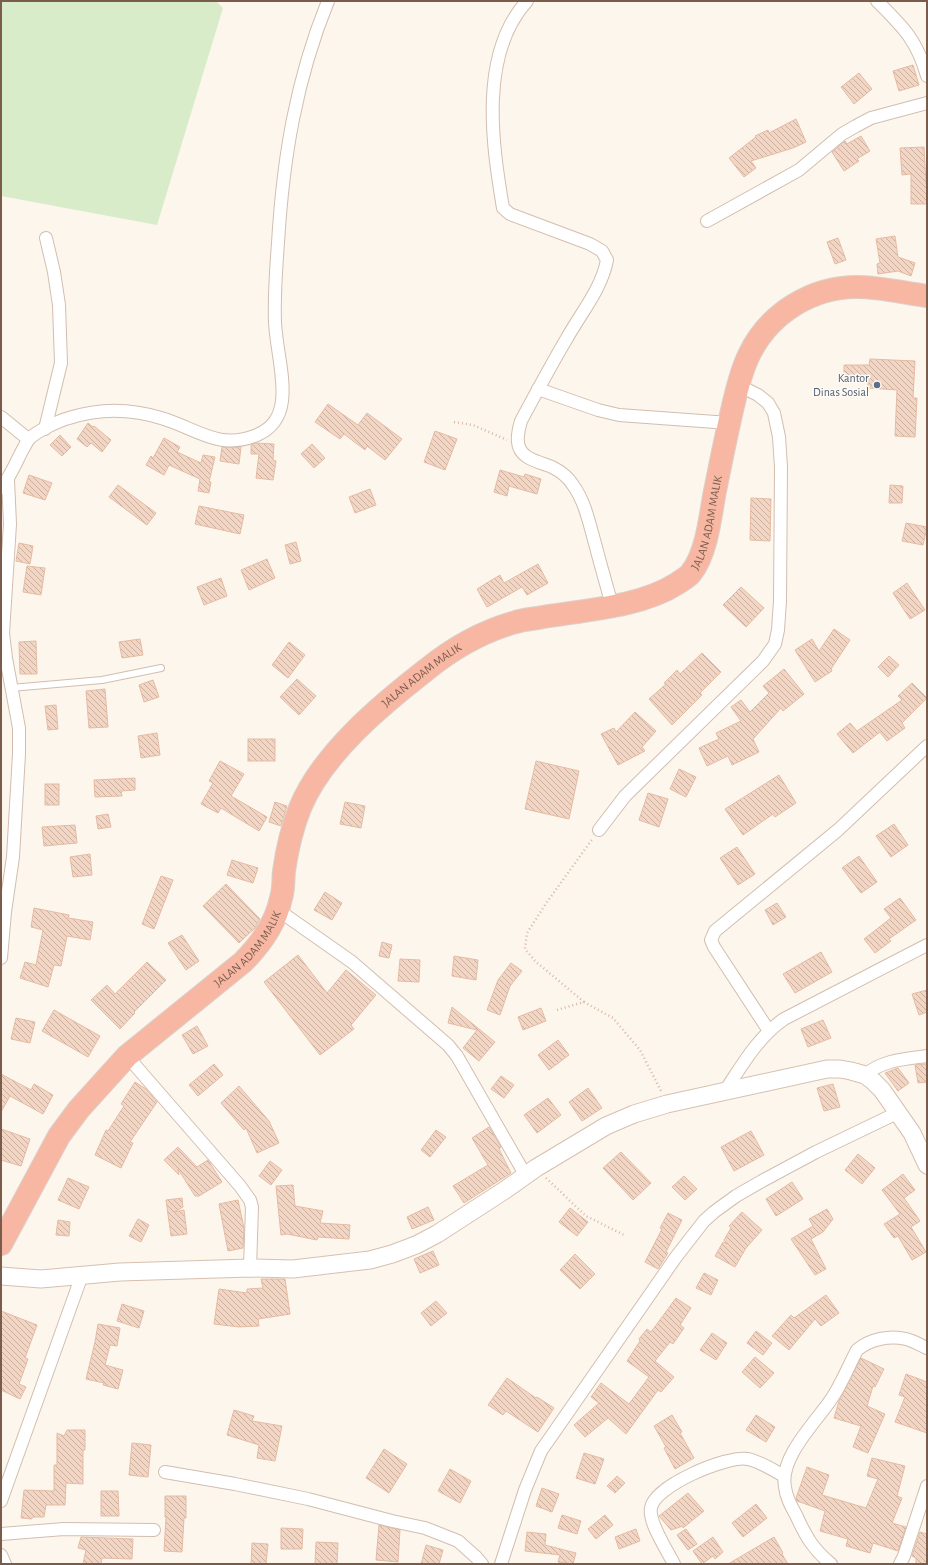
<svg xmlns="http://www.w3.org/2000/svg" width="928" height="1565" font-family="'Alegreya Sans',sans-serif">
<style>
.grass{fill:#d8ecc9}
.building{fill:url(#building-back-hatch);stroke:#e6bba3}
.lines{fill:none;stroke-linecap:round;stroke-linejoin:round}
.lane-casing{stroke:#d1beb0;stroke-width:8}
.street-casing{stroke:#d1beb0;stroke-width:14}
.secondary-casing{stroke:#d6c0b0;stroke-width:19}
.highway-casing{stroke:#dad1cd;stroke-width:24}
.path{stroke:#d9b8a5;stroke-width:2.5;stroke-dasharray:1 3;stroke-linecap:butt}
.lane{stroke:#fff;stroke-width:6}
.street{stroke:#fff;stroke-width:12}
.secondary{stroke:#fff;stroke-width:17}
.highway{stroke:#f7b7a3;stroke-width:22}
.service-dot{fill:#5c6f8a;stroke:#fffaf3;stroke-width:1.5}
.labels{text-anchor:middle;stroke-width:3;stroke-linejoin:round;paint-order:stroke}
.service-label{font-size:12px;fill:#4e5e75;stroke:#fffaf3;text-anchor:end}
.street-label{font-size:12px;fill:#7a5c4d;stroke:#fffaf3}
</style>
<defs>
<pattern id="building-back-hatch" width="6" height="6" patternUnits="userSpaceOnUse"><rect width="6" height="6" fill="#f3d5c3"/><path d="M-1 5l2 2M0 0l6 6M5-1l2 2" fill="none" stroke="#cab0a1"/></pattern>
</defs>
<rect width="100%" height="100%" fill="#fdf6ec"/>
<!-- grass -->
<path class="grass" d="M1 1H216L223 8 157 225 1 196Z"/>
<!-- building -->
<g class="building">
<path d="M913 65 919 85 899 91 893 71Z"/>
<path d="M859 73 872 89 854 104 841 87Z"/>
<path d="M796 119 806 142 793 148 751 161 756 168 744 177 729 158 756 137 755 136 768 130 769 133Z"/>
<path d="M861 136 870 151 857 159 859 161 844 171 832 152 845 141 847 144Z"/>
<path d="M924 147 926 184H927V204H911V174L902 175 900 148Z"/>
<path d="M895 236 898 257 915 263 911 276 898 271 878 274 877 264 880 263 876 239Z"/>
<path d="M838 238 846 260 835 264 827 242Z"/>
<path d="M870 359 915 361 913 398H917L915 437 895 436 897 390 868 388V381H844V365H869Z"/>
<path d="M328 404 358 425 367 413 402 439 385 460 367 446 365 450 344 434 340 439 315 422Z"/>
<path d="M88 423 93 427 94 426 111 440 102 452 91 443 87 447 77 439Z"/>
<path d="M435 431 457 439 445 470 424 462Z"/>
<path d="M60 435 71 447 62 456 50 445Z"/>
<path d="M164 438 180 447 177 452 201 463 203 455 215 457 209 482H211L209 493 198 491 200 479 169 465 164 475 146 465 151 456 153 458Z"/>
<path d="M255 443 274 444 273 460 276 461 273 480 256 478 259 454H251V445Z"/>
<path d="M312 444 325 458 314 468 301 454Z"/>
<path d="M222 447H241L239 464 220 461Z"/>
<path d="M500 470 524 477 525 474 541 479 537 494 509 486 507 496 494 492Z"/>
<path d="M29 475 52 483 45 500 23 493Z"/>
<path d="M118 485 156 513 147 525 109 497Z"/>
<path d="M890 485 903 486 902 503H889Z"/>
<path d="M370 489 376 505 355 513 349 497Z"/>
<path d="M751 498 771 499 770 541 750 540Z"/>
<path d="M199 506 244 515 240 534 195 524Z"/>
<path d="M906 523 927 527 923 545 902 541Z"/>
<path d="M296 542 301 561 290 564 285 545Z"/>
<path d="M19 543 33 546 30 564 16 561Z"/>
<path d="M267 559 275 578 249 590 241 570Z"/>
<path d="M538 564 548 583 527 595 522 587 487 607 477 589 500 575 504 583Z"/>
<path d="M27 566 45 568 41 595 23 592Z"/>
<path d="M221 578 227 596 204 605 197 587Z"/>
<path d="M907 583 925 610 910 619 893 593Z"/>
<path d="M741 587 764 608 746 627 723 605Z"/>
<path d="M834 629 850 640 831 669 832 671 815 682 795 650 812 639 819 651Z"/>
<path d="M140 639 143 655 122 658 119 642Z"/>
<path d="M36 641 37 674H20L19 642Z"/>
<path d="M289 642 305 655 288 678 272 665Z"/>
<path d="M702 653 721 672 700 693 702 695 672 725 649 699 666 684 664 683 677 670 680 674Z"/>
<path d="M889 656 899 665 888 677 878 667Z"/>
<path d="M784 669 804 694 783 711 781 708 753 739 759 752 732 765 728 756 707 766 699 748 719 739 716 733 741 721 731 707 741 700 750 712 769 693 763 686Z"/>
<path d="M297 679 316 696 299 715 280 697Z"/>
<path d="M153 680 159 697 144 702 139 685Z"/>
<path d="M912 683 927 698 902 723 905 728 887 741 880 732 853 753 837 734 850 723 857 731 902 700 898 696Z"/>
<path d="M105 689 108 727 89 728 86 691Z"/>
<path d="M56 705 58 729 48 730 45 706Z"/>
<path d="M635 712 656 731 642 747 645 751 618 765 601 734 614 728 616 732Z"/>
<path d="M157 733 160 755 141 758 138 736Z"/>
<rect x="248" y="739" width="27" height="22"/>
<path d="M220 761 244 774 231 796 267 817 259 831 221 808 218 813 201 804 213 783 209 781Z"/>
<path d="M536 761 579 771 569 819 525 809Z"/>
<path d="M679 769 696 777 686 797 670 789Z"/>
<path d="M779 775 796 803 775 817 773 814 743 835 725 809Z"/>
<path d="M135 778V790L121 791 122 796 95 797 94 780Z"/>
<rect x="45" y="784" width="14" height="21"/>
<path d="M648 793 668 799 659 827 639 820Z"/>
<path d="M275 802 287 806 281 826 269 822Z"/>
<path d="M345 802 365 806 361 828 340 824Z"/>
<path d="M108 814 111 827 98 829 96 816Z"/>
<path d="M894 824 908 845 891 857 876 836Z"/>
<path d="M75 825 77 843 44 846 42 827Z"/>
<path d="M737 847 755 874 738 885 720 858Z"/>
<path d="M90 854 92 875 73 877 70 857Z"/>
<path d="M859 856 877 882 861 893 842 868Z"/>
<path d="M232 860 258 868 253 883 227 875Z"/>
<path d="M161 876 173 880 154 929 142 924Z"/>
<path d="M226 884 260 919 255 928 239 943 203 906Z"/>
<path d="M325 892 342 903 332 920 314 910Z"/>
<path d="M900 898 916 920 889 939 891 941 875 953 864 939 891 918 884 909Z"/>
<path d="M777 903 786 917 773 925 765 910Z"/>
<path d="M34 908 69 915 68 918 93 922 90 940 67 936 61 966 54 965 48 987 20 978 25 962 36 965 43 930 31 927Z"/>
<path d="M182 935 199 961 186 970 168 943Z"/>
<path d="M382 942 392 945 389 958 379 956Z"/>
<path d="M821 952 832 972 795 993 783 974Z"/>
<path d="M298 955 327 993 346 970 376 995 351 1025 354 1029 320 1055 264 982Z"/>
<path d="M454 956 478 960 476 980 452 976Z"/>
<path d="M400 959 420 960 419 982 398 981Z"/>
<path d="M147 962 166 980 134 1012 135 1013 120 1029 91 1000 107 985 115 994Z"/>
<path d="M511 963 522 971 510 986 500 1015 487 1010 498 980Z"/>
<path d="M927 990V1012L919 1015 912 994Z"/>
<path d="M452 1007 495 1042 479 1061 463 1048 477 1030 448 1023Z"/>
<path d="M541 1008 546 1021 523 1030 518 1017Z"/>
<path d="M54 1010 100 1036 88 1057 42 1031Z"/>
<path d="M16 1018 35 1022 30 1043 11 1039Z"/>
<path d="M823 1020 831 1038 808 1047 801 1029Z"/>
<path d="M197 1026 208 1046 193 1054 182 1035Z"/>
<path d="M558 1040 569 1055 549 1070 538 1055Z"/>
<path d="M214 1064 223 1075 198 1096 189 1085Z"/>
<path d="M927 1064V1082L918 1083 915 1065Z"/>
<path d="M898 1068 909 1083 898 1091 885 1073Z"/>
<path d="M1 1074 31 1090 34 1084 53 1095 43 1114 10 1096 1 1112Z"/>
<path d="M501 1076 514 1085 504 1098 491 1089Z"/>
<path d="M135 1082 146 1089 157 1102 130 1142 133 1143 121 1168 95 1155 106 1130 108 1131 124 1106 121 1104Z"/>
<path d="M833 1084 840 1107 824 1111 817 1088Z"/>
<path d="M239 1086 269 1121 279 1143 257 1153 246 1128 244 1130 221 1103Z"/>
<path d="M588 1088 602 1108 582 1121 569 1102Z"/>
<path d="M548 1098 561 1115 537 1133 524 1115Z"/>
<path d="M489 1127 501 1147 499 1149 511 1173 464 1203 453 1186 488 1165 472 1138Z"/>
<path d="M1 1129 30 1139 21 1166 1 1160Z"/>
<path d="M436 1130 446 1137 430 1157 421 1150Z"/>
<path d="M751 1131 764 1155 734 1171 721 1147Z"/>
<path d="M178 1147 197 1167 208 1160 222 1182 199 1196H195L178 1169 179 1175 164 1160Z"/>
<path d="M621 1152 651 1183 633 1200 603 1168Z"/>
<path d="M858 1154 875 1168 862 1184 845 1170Z"/>
<path d="M270 1161 282 1170 271 1185 259 1176Z"/>
<path d="M903 1174 915 1190 904 1198 920 1221 911 1227 926 1252 912 1260 898 1236 894 1238 884 1224 900 1214 882 1190Z"/>
<path d="M684 1176 697 1189 685 1200 672 1187Z"/>
<path d="M68 1178 89 1187 79 1209 58 1200Z"/>
<path d="M792 1182 803 1199 776 1216 766 1199Z"/>
<path d="M293 1185 295 1206 323 1211 320 1223 350 1225 349 1239 318 1237 317 1240 287 1234 281 1235 276 1186Z"/>
<path d="M182 1198 183 1207 174 1212 184 1210 187 1234 171 1236 166 1200Z"/>
<path d="M238 1200 244 1228 243 1248 228 1251 219 1204Z"/>
<path d="M428 1207 434 1220 412 1229 407 1217Z"/>
<path d="M570 1208 588 1222 577 1236 559 1222Z"/>
<path d="M827 1209 833 1219 823 1232 811 1239 826 1269 815 1275 791 1239 813 1226 809 1219Z"/>
<path d="M742 1212 762 1230 746 1248 735 1267 715 1256 723 1242 727 1244 724 1240 731 1228 729 1226Z"/>
<path d="M668 1213 682 1220 666 1252 668 1253 658 1269 645 1262 662 1229 660 1228Z"/>
<path d="M138 1219 149 1225 141 1242 129 1236Z"/>
<path d="M58 1220 70 1222 69 1236 56 1235Z"/>
<path d="M433 1251 439 1265 420 1273 414 1259Z"/>
<path d="M575 1254 595 1274 580 1289 560 1270Z"/>
<path d="M704 1273 718 1280 711 1295 696 1288Z"/>
<path d="M261 1279H285L290 1314 258 1319 259 1326 239 1327 214 1324 219 1289 247 1293V1289L263 1288Z"/>
<path d="M826 1295 839 1313 821 1326 815 1319 789 1350 772 1336 791 1315 794 1318Z"/>
<path d="M676 1298 691 1308 680 1325 684 1328 673 1344 670 1342 655 1361 674 1377 661 1392 658 1390 626 1434 608 1418 585 1437 574 1425 599 1403 591 1397 601 1383 629 1404 649 1377 627 1361 640 1341 639 1339 647 1329 651 1332Z"/>
<path d="M436 1301 447 1313 431 1326 421 1313Z"/>
<path d="M122 1304 144 1311 139 1328 117 1321Z"/>
<path d="M1 1311 37 1325 25 1358 28 1359 19 1384 26 1387 20 1399 1 1390Z"/>
<path d="M98 1324 120 1328 117 1346 110 1345 105 1365 123 1370 118 1389 103 1385 104 1383 86 1379 95 1342Z"/>
<path d="M756 1331 772 1343 763 1355 747 1343Z"/>
<path d="M712 1333 727 1343 716 1360 700 1350Z"/>
<path d="M755 1357 774 1373 760 1388 742 1372Z"/>
<path d="M861 1358 884 1369 875 1387 873 1386 867 1406 885 1414 868 1453 853 1447 861 1426 834 1418 839 1401Z"/>
<path d="M906 1374 927 1382V1433L895 1422 905 1397 899 1395Z"/>
<path d="M507 1378 536 1398 537 1397 554 1408 538 1432 506 1411 503 1415 488 1405Z"/>
<path d="M234 1410 254 1416 252 1421 282 1426 275 1461 257 1458 259 1445 227 1435Z"/>
<path d="M672 1415 682 1432 680 1433 694 1458 675 1469 664 1448 666 1447 654 1426Z"/>
<path d="M756 1415 775 1427 766 1442 746 1430Z"/>
<path d="M67 1430H85V1450H83V1484L66 1483 65 1505H46L44 1517H32V1519L21 1518 24 1490 54 1491V1465H57V1433L64 1436Z"/>
<path d="M132 1443 151 1445 148 1477 129 1475Z"/>
<path d="M384 1449 407 1464 389 1493 366 1478Z"/>
<path d="M584 1453 604 1459 595 1484 576 1478Z"/>
<path d="M872 1458 905 1466 897 1496 902 1498 892 1523 906 1527 898 1551 873 1543 870 1553 846 1546 848 1539 820 1531 825 1511 797 1501 796 1498 807 1467 829 1475 822 1495 866 1508 878 1479 867 1476Z"/>
<path d="M450 1469 471 1481 460 1503 438 1491Z"/>
<path d="M617 1476 625 1483 615 1493 607 1486Z"/>
<path d="M542 1488 559 1494 552 1512 536 1506Z"/>
<path d="M101 1491H118L119 1516H101Z"/>
<path d="M688 1493 704 1511 683 1528V1526L671 1530 659 1516Z"/>
<path d="M165 1496H186V1518H184L182 1552 164 1551 166 1518 165 1517Z"/>
<path d="M756 1504 767 1518 743 1537 732 1523Z"/>
<path d="M562 1515 581 1521 577 1534 558 1528Z"/>
<path d="M605 1515 613 1525 596 1539 588 1529Z"/>
<path d="M379 1525 400 1530 398 1562 376 1560Z"/>
<path d="M281 1528 303 1529 302 1549H281Z"/>
<path d="M636 1529 640 1541 619 1549 615 1537Z"/>
<path d="M686 1529 697 1544 688 1550 677 1535Z"/>
<path d="M527 1532 546 1534 545 1545 576 1553 573 1564 558 1562 560 1555 525 1551Z"/>
<path d="M920 1532 927 1534V1564H916V1558L912 1556Z"/>
<path d="M81 1537 133 1539 132 1559 102 1558 101 1564H83L86 1550 78 1548Z"/>
<path d="M713 1537 723 1552 715 1559 713 1556 702 1564 693 1551Z"/>
<path d="M774 1537 783 1553 782 1554 788 1564H728Z"/>
<path d="M316 1542 338 1543 337 1564H315Z"/>
<path d="M252 1543 268 1544 266 1564H251Z"/>
<path d="M426 1545 443 1550 439 1564H421Z"/>
</g>
<g class="lines">
<defs>
<path id="lane" d="M11 688 102 680 161 668"/>
<g id="street">
<path d="M527 1C479 54 492 143 503 208L510 214 590 244 602 251 607 260C602 288 581 313 567 338 551 365 536 393 521 421 519 428 517 435 518 442 519 459 540 462 552 467 560 471 568 477 573 485 586 503 590 527 596 547 601 567 607 586 612 606"/>
<path d="M877 1C903 27 917 40 927 76"/>
<path d="M707 221 799 170 842 134 856 126 871 118 927 103"/>
<path d="M538 389 598 410 619 415 729 423"/>
<path d="M1 417 28 439"/>
<path d="M45 429 61 363 59 305 54 272 46 238"/>
<path d="M1 488C11 476 16 462 23 449 25 446 27 441 29 439 37 431 58 421 69 418 100 408 129 408 161 418 196 428 218 451 257 435 273 428 280 417 282 401 285 376 276 347 275 322 274 296 276 269 278 243 283 158 296 80 328 1"/>
<path d="M599 830 625 796 763 661 775 644 778 630 780 601 781 467 779 437 774 413 768 403 758 395 738 385"/>
<path d="M278 910 352 962 448 1045 457 1056 526 1176"/>
<path d="M1 958 5 912 13 857 19 754V728L6 658 3 633 10 524 8 480"/>
<path d="M769 1031 714 947 711 940 715 931 838 830 927 746"/>
<path d="M127 1056 240 1186 250 1200 252 1207 250 1268"/>
<path d="M865 1075C882 1060 906 1059 927 1056"/>
<path d="M725 1091C742 1065 758 1037 784 1019L927 945"/>
<path d="M165 1472 235 1484 308 1499 392 1521 425 1528 458 1541 476 1557 482 1564"/>
<path d="M1 1501 82 1275"/>
<path d="M1 1534 64 1529 154 1530"/>
<path d="M1 1555 5 1564"/>
<path d="M501 1564 525 1490 541 1451 676 1257 704 1221 714 1212 736 1196 762 1181 816 1152 897 1113"/>
<path d="M674 1564C667 1550 648 1522 651 1508 654 1486 727 1455 748 1459 761 1462 773 1470 784 1476"/>
<path d="M831 1564C813 1549 806 1537 796 1515 791 1506 786 1497 785 1487 779 1457 817 1421 832 1398 842 1383 849 1365 857 1350 870 1339 890 1335 906 1339 914 1341 920 1345 927 1348"/>
<path d="M900 1564 904 1556 927 1486"/>
</g>
<path id="secondary" d="M1 1276 41 1279 120 1272 250 1268 293 1269 370 1260 392 1254 416 1245 437 1234 505 1190 536 1168 606 1126 634 1114 667 1104 827 1069H840L851 1071 865 1075 873 1081 882 1090 912 1133 927 1165"/>
<g id="highway">
<path id="s1" d="M1 1244 59 1136 79 1109 127 1056 243 962C261 944 276 923 281 898 284 889 283 880 284 871 287 850 292 828 300 808 322 754 381 705 426 670 453 648 483 631 516 622 525 619 534 619 543 617 586 610 641 607 678 583 682 580 688 577 691 573 706 554 710 520 714 496 720 466 726 436 733 406 737 389 741 371 749 355 769 313 812 287 857 287 881 287 904 293 927 296"/>
</g>
</defs>
<!-- lane casing -->
<use href="#lane" class="lane-casing"/>
<!-- street casing -->
<use href="#street" class="street-casing"/>
<!-- secondary casing -->
<use href="#secondary" class="secondary-casing"/>
<!-- highway casing -->
<use href="#highway" class="highway-casing"/>
<!-- path -->
<g class="path">
<path d="M454 422 473 425 507 440"/>
<path d="M584 1002 535 961 525 949 527 933 547 902 593 838"/>
<path d="M557 1010 584 1002 613 1018 640 1050 661 1091"/>
<path d="M546 1178 586 1216 624 1235"/>
</g>
<!-- lane -->
<use href="#lane" class="lane"/>
<!-- street -->
<use href="#street" class="street"/>
<!-- secondary -->
<use href="#secondary" class="secondary"/>
<!-- highway -->
<use href="#highway" class="highway"/>
</g>
<!-- markers -->
<circle class="service-dot" cx="877" cy="385" r="4"/>
<g class="labels">
<!-- service labels -->
<g class="service-label">
<text x="869" y="382">Kantor<tspan x="869" dy="14">Dinas Sosial</tspan></text>
</g>
<!-- street labels -->
<g class="street-label">
<text dy="4" stroke="none"><textPath href="#s1" startOffset="1074">JALAN ADAM MALIK</textPath></text>
<text dy="4" stroke="none"><textPath href="#s1" startOffset="727">JALAN ADAM MALIK</textPath></text>
<text dy="4" stroke="none"><textPath href="#s1" startOffset="390">JALAN ADAM MALIK</textPath></text>
</g>
</g>
<!-- border -->
<rect width="928" height="1565" fill="none" stroke="#7a5c4d" stroke-width="4"/>
</svg>
